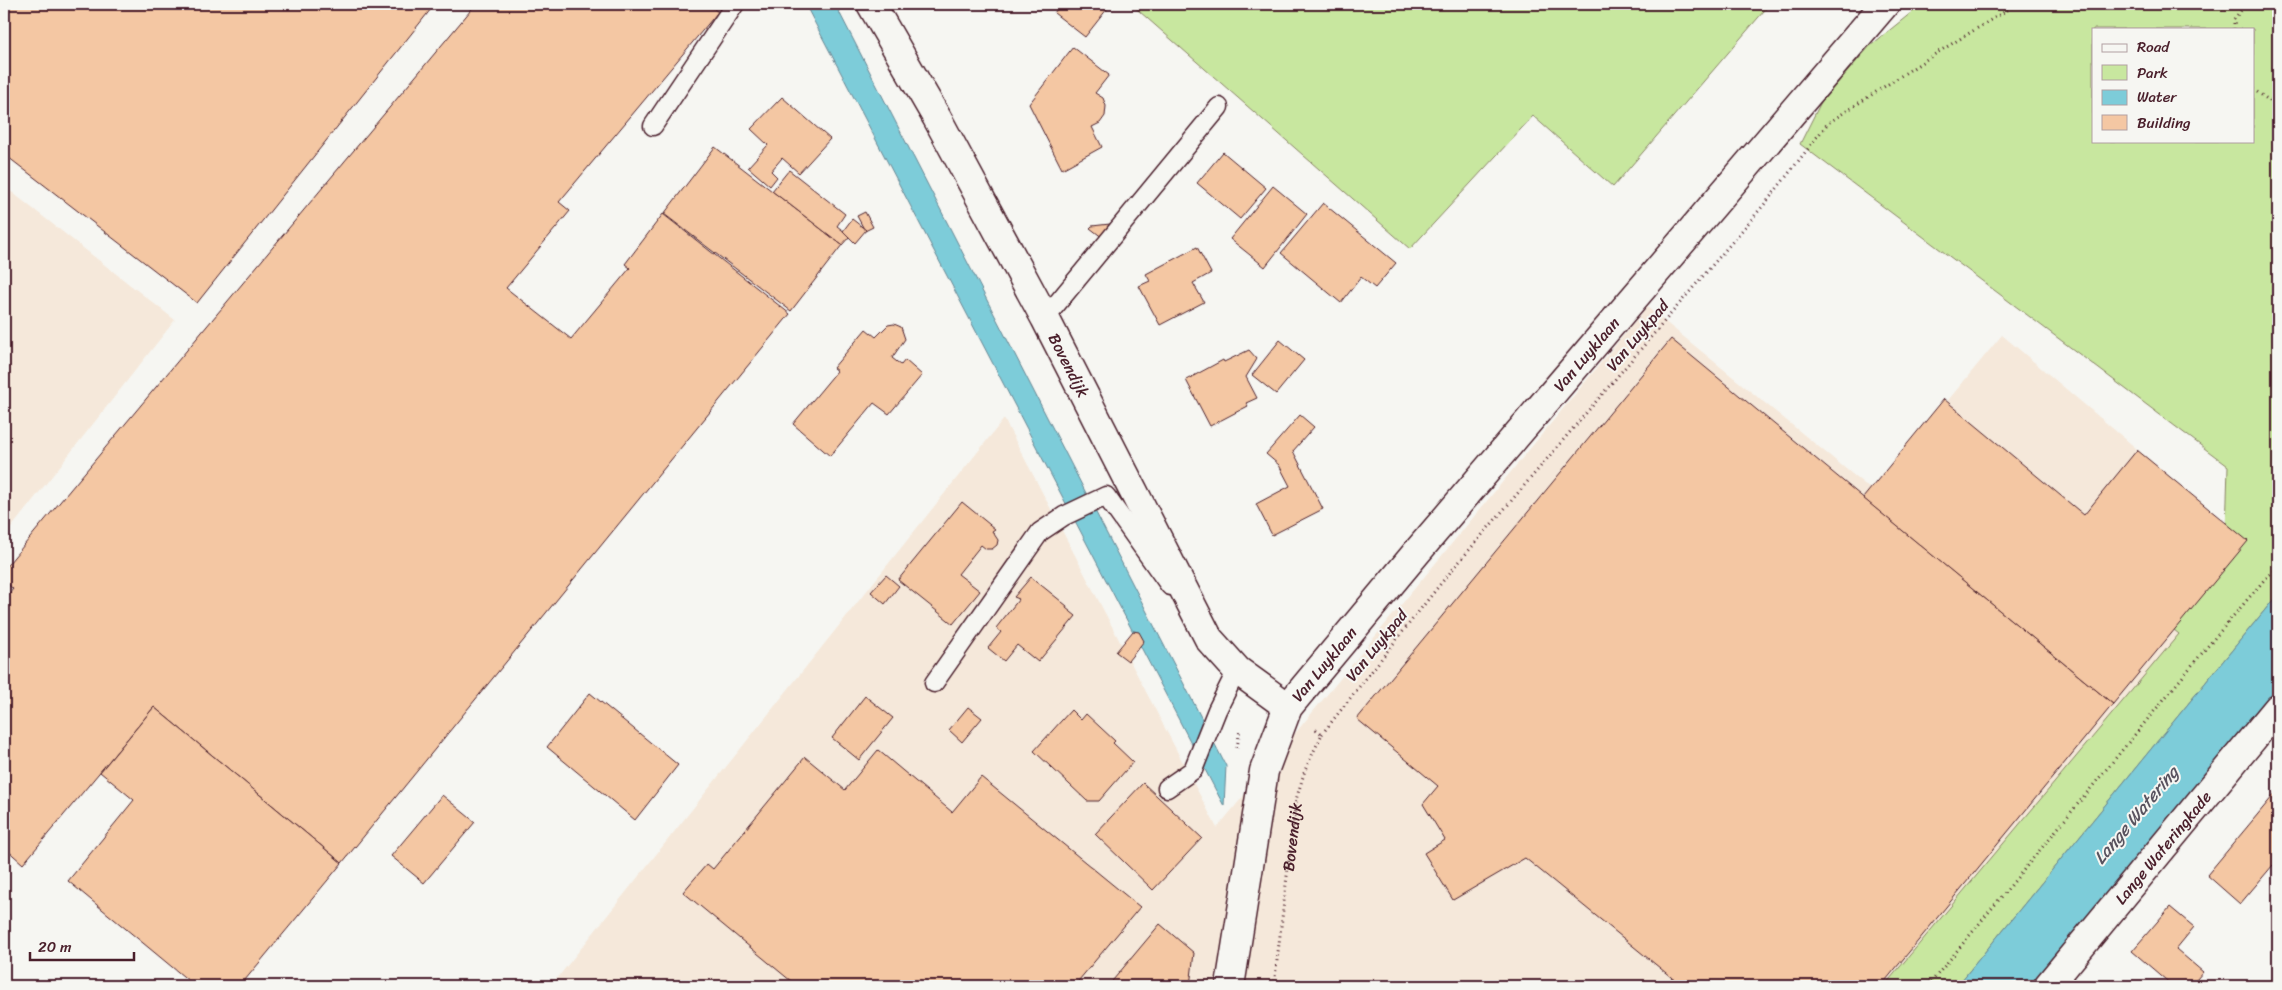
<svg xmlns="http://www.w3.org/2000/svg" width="2282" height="990" font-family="Sriracha,sans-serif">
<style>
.built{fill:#f5e8da}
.green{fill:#c8e79f;stroke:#898365;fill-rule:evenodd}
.water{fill:#7dccd9;stroke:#698793}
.building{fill:#f4c7a3;stroke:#4a1f2b}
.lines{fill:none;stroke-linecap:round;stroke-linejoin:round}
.service-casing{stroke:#4a1f2b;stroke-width:21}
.minor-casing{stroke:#4a1f2b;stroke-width:31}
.tertiary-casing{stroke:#4a1f2b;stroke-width:31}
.path{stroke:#4a1f2b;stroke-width:3;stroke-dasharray:1 4;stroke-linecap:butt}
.service{stroke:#f6f6f2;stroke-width:18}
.minor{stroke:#f6f6f2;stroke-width:28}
.tertiary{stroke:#f6f6f2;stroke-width:28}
.labels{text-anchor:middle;stroke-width:4;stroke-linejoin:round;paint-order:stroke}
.street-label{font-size:16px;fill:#4a1f2b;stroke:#f6f6f2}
.water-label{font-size:18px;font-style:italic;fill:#59535f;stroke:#f6f6f2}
</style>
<rect width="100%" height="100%" fill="#f6f6f2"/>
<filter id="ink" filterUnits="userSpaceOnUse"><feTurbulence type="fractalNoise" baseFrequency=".02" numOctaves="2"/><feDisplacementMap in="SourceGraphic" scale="10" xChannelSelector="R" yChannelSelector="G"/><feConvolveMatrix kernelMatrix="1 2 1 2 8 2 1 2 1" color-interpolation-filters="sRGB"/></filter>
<g filter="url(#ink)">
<!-- built -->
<g class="built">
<path d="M4 186 175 320 4 537Z"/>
<path d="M1647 307 1873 491 2002 335 2278 568 1951 986H551L1004 419 1217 828Z"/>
</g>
<!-- green -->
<g class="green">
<path d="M1131 4H1770L1613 187 1533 116 1410 249Z"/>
<path d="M1922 4H2278V594L1957 986H1884L2179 634 2157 616 2226 533 2228 466 1800 144 1821 102 1870 46ZM2093 29H2253V141H2093Z"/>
</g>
<!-- water -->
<g class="water">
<path d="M805 4H835L1226 766 1224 806Z"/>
<path d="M2278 594V694L2039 986H1957Z"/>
</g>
<!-- building -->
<g class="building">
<path d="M4 4H435L197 303 4 154Z"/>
<path d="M476 4H708L718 12 559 202 570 211 506 288 571 339 630 268 625 264 663 214 790 314 342 863 154 707 23 864 4 847V600L13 589 4 581V569Z"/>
<path d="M1061 4H1111L1085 37 1054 13Z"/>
<path d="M1073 47 1109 75 1095 93 1103 98 1106 106 1105 116 1100 123 1092 127 1102 147 1062 169 1029 104Z"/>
<path d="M782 97 830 139 799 173 782 158 771 171 777 177 770 186 748 167 768 145 751 129Z"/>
<path d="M715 147 842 245 791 311 664 214Z"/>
<path d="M1223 152 1266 188 1240 219 1197 183Z"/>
<path d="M789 170 845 214 837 226 850 236 842 245 772 191Z"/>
<path d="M1273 186 1307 214 1265 267 1230 239Z"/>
<path d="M1323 203 1396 263 1375 288 1361 277 1341 303 1281 253Z"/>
<path d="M865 212 873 227 865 231 857 216Z"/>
<path d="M852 219 866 230 855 243 843 231Z"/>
<path d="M1110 224 1113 226 1103 238 1090 228 1092 226Z"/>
<path d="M1197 247 1211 273 1193 283 1204 302 1160 325 1139 286 1150 281 1146 274Z"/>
<path d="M894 324 901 327 905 339 892 358 901 365 905 360 922 375 889 414 874 403 830 456 793 424 837 371 833 368 866 329 876 337 888 325Z"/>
<path d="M1671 339 2113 704 1881 986H1682L1525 858 1453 900 1424 853 1445 840 1423 804 1438 786 1357 719Z"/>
<path d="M1280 340 1304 360 1276 394 1252 375Z"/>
<path d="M1249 350 1257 359 1246 377 1257 398 1246 403 1248 406 1210 426 1186 380 1223 360 1224 362Z"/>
<path d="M1944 399 2084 515 2137 450 2248 541 2113 704 1863 498Z"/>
<path d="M1300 415 1314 427 1293 451 1323 509 1272 535 1256 504 1290 486 1279 465 1266 454Z"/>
<path d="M962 502 995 529 992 531 998 540 997 545 992 549H986L981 545 958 574 980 591 953 624 898 580Z"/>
<path d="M886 575 899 586 885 604 871 592Z"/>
<path d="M1031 577 1067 606 1066 608 1076 616 1038 662 1017 645 1004 661 988 648 1001 632 996 628 1019 599 1014 597Z"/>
<path d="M1133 631 1139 632 1144 641 1128 661 1116 652Z"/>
<path d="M590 693 678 765 635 820 547 747Z"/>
<path d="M865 696 893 718 859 760 832 738Z"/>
<path d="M154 707 342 863 240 986H195L68 881 134 800 100 772Z"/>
<path d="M968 707 982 718 962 742 949 730Z"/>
<path d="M1071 710 1081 720 1086 714 1115 741 1113 743 1133 762 1099 801H1087L1034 751Z"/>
<path d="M878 750 952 812 981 777 1140 907 1074 986H797L683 892 707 864 713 869 805 757 845 790Z"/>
<path d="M1143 783 1202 838 1153 890 1095 834Z"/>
<path d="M2278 790V870L2273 865 2240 904 2207 875Z"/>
<path d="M442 795 475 822 424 883 391 856Z"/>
<path d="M2170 907 2194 927 2176 949 2203 972 2191 986H2173L2132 951Z"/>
<path d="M1160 924 1194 953 1190 986H1108Z"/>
</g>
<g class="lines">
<defs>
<g id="service">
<path d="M653 126 735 4"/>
<path d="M1045 318 1219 107"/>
<path d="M934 683 1040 532 1064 516 1106 496 1170 586"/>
<path d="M1167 788 1193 770 1217 710 1237 670"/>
</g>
<g id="minor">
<path id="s2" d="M871 4 937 118 1045 318 1209 639 1237 670 1288 707"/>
<path id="s3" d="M2048 986 2278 708"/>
</g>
<g id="tertiary">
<path id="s4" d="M1230 986 1264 771 1288 707 1417 552 1885 4"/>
</g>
</defs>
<!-- service casing -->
<use href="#service" class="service-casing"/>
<!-- minor casing -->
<use href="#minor" class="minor-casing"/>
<!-- tertiary casing -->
<use href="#tertiary" class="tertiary-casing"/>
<!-- path -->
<g class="path">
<path d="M2234 29V19L2246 4"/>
<path d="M2253 89 2274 104 2278 102"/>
<path d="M1322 734 1442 582 1768 200 1828 123 1927 59 2017 4"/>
<path d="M1237 748 1240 729"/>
<path id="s1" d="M1274 986 1296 800 1305 770 1322 734 1313 727"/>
<path d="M1928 986 2212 641 2265 579 2278 568"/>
</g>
<!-- service -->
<use href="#service" class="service"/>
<!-- minor -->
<use href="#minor" class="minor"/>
<!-- tertiary -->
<use href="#tertiary" class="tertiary"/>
</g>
</g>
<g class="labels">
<!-- street labels -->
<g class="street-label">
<text transform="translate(1637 335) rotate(-50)" y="6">Van Luykpad</text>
<text dy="6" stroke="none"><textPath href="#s4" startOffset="748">Van Luyklaan</textPath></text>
<text dy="6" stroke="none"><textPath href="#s2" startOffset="412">Bovendijk</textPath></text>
<text transform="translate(1376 645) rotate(-51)" y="6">Van Luykpad</text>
<text dy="6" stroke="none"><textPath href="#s4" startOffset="342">Van Luyklaan</textPath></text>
<text dy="6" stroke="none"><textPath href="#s1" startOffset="150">Bovendijk</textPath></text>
<text dy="6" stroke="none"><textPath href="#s3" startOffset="180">Lange Wateringkade</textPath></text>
</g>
<!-- water labels -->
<g class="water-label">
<text transform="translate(2136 815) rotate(-50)" y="6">Lange Watering</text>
</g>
</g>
<!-- margin -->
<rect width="2282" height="990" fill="none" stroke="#f6f6f2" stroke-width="20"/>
<rect x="10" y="10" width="2262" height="970" fill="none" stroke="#4a1f2b" stroke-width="2" filter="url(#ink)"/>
<!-- legend -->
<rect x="2092" y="28" width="162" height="115" fill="#f6f6f2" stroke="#b1a0a2"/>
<rect x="2102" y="44" width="25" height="8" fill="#f6f6f2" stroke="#b1a0a2"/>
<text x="2137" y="52" font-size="15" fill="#4a1f2b">Road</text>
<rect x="2102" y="65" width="25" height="15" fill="#c8e79f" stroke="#b1a0a2"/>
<text x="2137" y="78" font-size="15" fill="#4a1f2b">Park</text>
<rect x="2102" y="90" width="25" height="15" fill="#7dccd9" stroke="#b1a0a2"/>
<text x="2137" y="102" font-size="15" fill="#4a1f2b">Water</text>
<rect x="2102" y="115" width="25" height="15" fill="#f4c7a3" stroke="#b1a0a2"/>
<text x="2137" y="128" font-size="15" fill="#4a1f2b">Building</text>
<!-- scale -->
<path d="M30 952v8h104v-8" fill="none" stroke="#4a1f2b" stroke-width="2.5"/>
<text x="38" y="952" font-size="15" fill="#4a1f2b" stroke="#f6f6f2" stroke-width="4" paint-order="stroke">20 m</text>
</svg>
